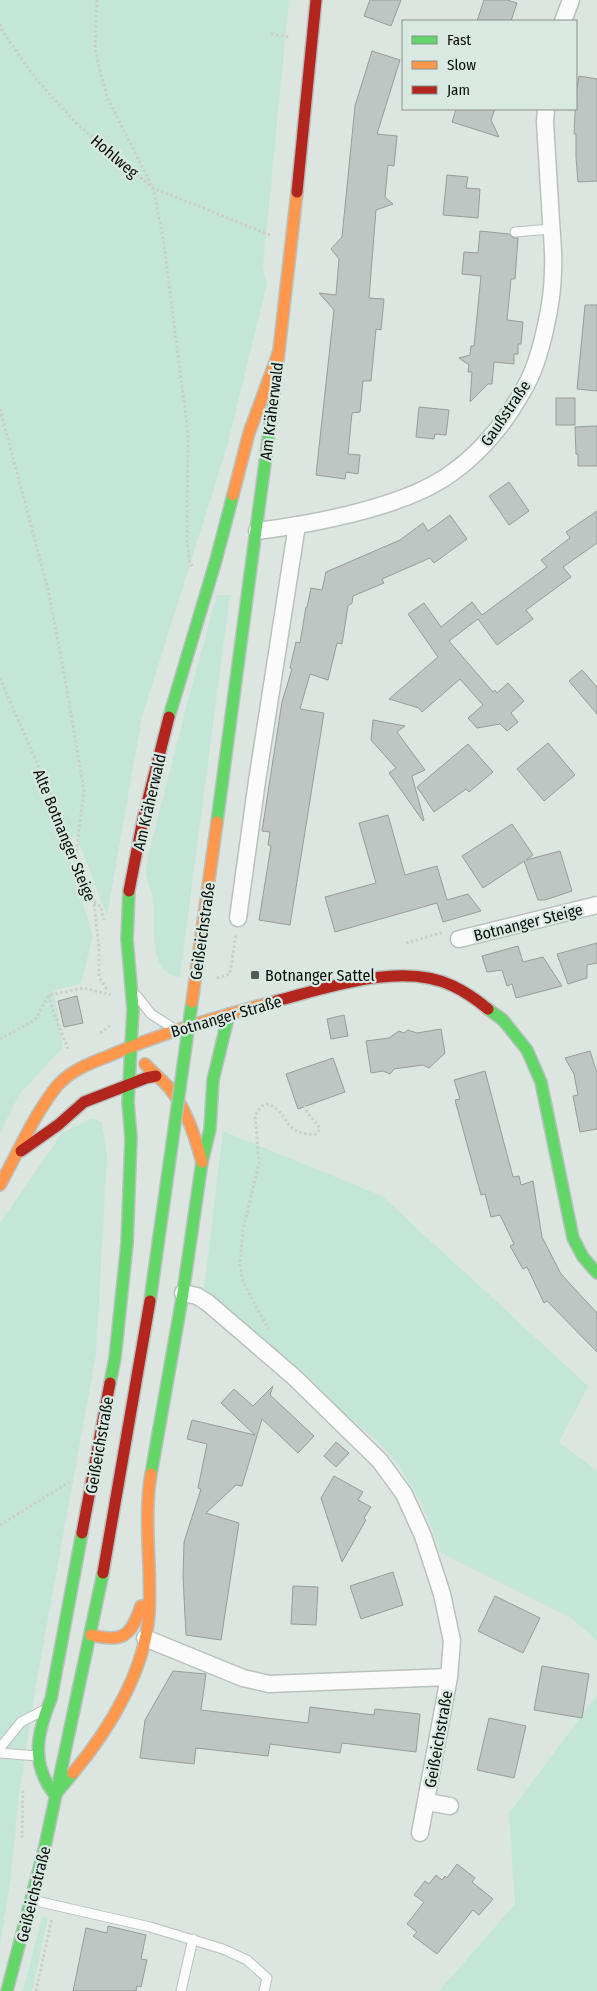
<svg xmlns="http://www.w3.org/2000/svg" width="597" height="1991" font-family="'Fira Sans Condensed',sans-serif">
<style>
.green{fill:#c3e6d7}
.building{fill:#bec5c2;stroke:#969d9a}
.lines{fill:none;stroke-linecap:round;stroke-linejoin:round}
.lane-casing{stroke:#bac0bd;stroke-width:11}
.street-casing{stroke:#bac0bd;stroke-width:19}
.fast-casing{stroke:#bac0bd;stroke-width:14}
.slow-casing{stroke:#bac0bd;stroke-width:14}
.jam-casing{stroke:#bac0bd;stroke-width:14}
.path{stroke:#cbcecd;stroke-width:3;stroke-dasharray:2.5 2.5;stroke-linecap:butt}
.lane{stroke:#fafbfa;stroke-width:9}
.street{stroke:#fafbfa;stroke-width:16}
.fast{stroke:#63d668;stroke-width:11}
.slow{stroke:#ff974d;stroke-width:11}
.jam{stroke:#b3261e;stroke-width:11}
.fast-bridge-casing{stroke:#bac0bd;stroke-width:14;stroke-linecap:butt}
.slow-bridge-casing{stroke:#bac0bd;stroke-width:14;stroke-linecap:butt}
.jam-bridge-casing{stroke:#bac0bd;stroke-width:14;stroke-linecap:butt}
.fast-bridge{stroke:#63d668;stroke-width:11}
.slow-bridge{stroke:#ff974d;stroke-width:11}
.jam-bridge{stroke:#b3261e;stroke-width:11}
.poi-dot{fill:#535a57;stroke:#d9e9e2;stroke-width:2}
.labels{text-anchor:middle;stroke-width:4.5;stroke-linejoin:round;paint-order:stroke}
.street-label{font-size:16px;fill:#090e0c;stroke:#d9e9e2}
.poi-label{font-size:16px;fill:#090e0c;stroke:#d9e9e2;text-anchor:start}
</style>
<rect width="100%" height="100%" fill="#dce6e1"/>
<!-- green -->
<g class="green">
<path d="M0 0H289L263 267 267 284 227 447 142 717 107 916 75 833 67 848 93 937 81 983 54 991 63 1047 19 1095 0 1133Z"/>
<path d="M217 595H230L180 977C146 973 156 922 153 897 152 890 147 883 146 875 145 870 147 865 147 860L188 700Z"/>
<path d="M91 1118 102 1122 107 1156 96 1355 35 1690 18 1803 11 1876 0 1946V1223L62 1133Z"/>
<path d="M223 1131 382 1196 588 1386 559 1442 597 1471V1641L571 1618 441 1553 422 1504 398 1464 378 1442 335 1406 312 1381 204 1289Z"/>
<path d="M597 1695V1991H439L515 1904 509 1813Z"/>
<path d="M42 1916 48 1918 32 1991H23Z"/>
</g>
<!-- building -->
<g class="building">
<path d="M370 0H401L391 26 364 16Z"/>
<path d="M484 0H507L517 3 511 21H477Z"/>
<path d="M372 51 400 60 377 134 397 136 394 166 388 165 385 197 393 204 376 210 369 298 384 299 381 330 376 329 371 381H363L360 412 352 413 348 454 360 455 358 474 346 472 345 479 316 475 334 310 319 293 336 295 339 259 331 249 342 237 355 106Z"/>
<path d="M579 76 597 79V181L578 182 576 157V134H574L576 94Z"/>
<path d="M456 109H495L491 120 499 137 452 122Z"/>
<path d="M447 175 468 177 466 188 480 189 478 218 443 215Z"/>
<path d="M480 231 509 234 513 238H518L515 279H511L507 320 523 322 521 344H518V354H514V364L494 362 492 384H488L470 402 472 372H468L469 365 459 358 470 355 471 346H474L481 276 462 274 464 252 478 253Z"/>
<path d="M585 305H597V391L577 389Z"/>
<rect x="556" y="398" width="19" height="27"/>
<path d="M419 407 449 410 446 435 435 434 434 439 416 437Z"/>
<path d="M597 426V466H578V454H576L575 427Z"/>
<path d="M509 482 529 511 509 525 489 496Z"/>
<path d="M597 511V543L563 567 571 577 526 610 533 619 497 645 478 619 449 641 493 692 495 690 497 693 508 683 524 701 511 713 518 722 507 731 500 724 477 728 468 718 483 705 460 679 422 712 419 708 389 699 438 657 408 614 424 603 441 627 472 602 482 615 547 567 541 560 570 538 566 532Z"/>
<path d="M450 515 467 539 434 563 430 558 382 579 384 583 353 596 352 603 348 606 342 644 337 643 328 680 310 674 300 709 324 713 290 925 259 920 271 846 268 845 270 832 262 831 282 702 292 669 290 668 296 642 300 643 306 607H307L311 588 322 590 326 572 400 540 423 523 428 531Z"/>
<path d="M582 670 597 687V714L569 681Z"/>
<path d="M373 720 405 726 397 732 425 770 412 776 424 820 423 821 389 773 396 768 371 740Z"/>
<path d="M548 743 575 775 544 801 517 769Z"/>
<path d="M468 744 493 772 469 792 466 789 434 812 417 787Z"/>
<path d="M388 815 405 875 437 866 447 900 468 894 481 911 443 922 437 903 335 932 325 897 376 883 359 823Z"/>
<path d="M512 824 533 855 526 860 560 851 572 891 545 900H538L524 861 483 888 462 856Z"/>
<path d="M597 943V963L587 965V978L568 984 557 954Z"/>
<path d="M518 946 523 962 543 957 562 986 516 998 512 984 507 986 502 970 487 972 482 956Z"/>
<path d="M77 996 83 1023 64 1027 58 1001Z"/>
<path d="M344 1015 348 1036 331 1039 327 1019Z"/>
<path d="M441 1029 445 1053 429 1068 423 1065 394 1069 390 1074 383 1071 371 1073 366 1041 389 1038 399 1031 404 1033 408 1030 417 1033Z"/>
<path d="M590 1051 597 1073V1129L580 1132 573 1096 578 1095 574 1074 565 1058Z"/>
<path d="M333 1058 345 1092 298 1109 286 1074Z"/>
<path d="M485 1071 513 1177 519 1176 521 1185 533 1181 542 1237 561 1274 597 1313V1352L547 1301 544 1303 527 1267 523 1269 510 1246 514 1244 500 1215 491 1217 485 1194 481 1195 455 1100 460 1099 454 1080Z"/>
<path d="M273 1386 270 1395 314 1436 298 1453 262 1419 242 1486 236 1485 206 1513 239 1523 221 1640 186 1635 183 1577 184 1542 201 1489 198 1488 207 1444 187 1439 192 1420 255 1435 221 1403 234 1389 253 1406Z"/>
<path d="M336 1442 349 1453 336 1467 324 1456Z"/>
<path d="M334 1476 363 1492 358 1500 371 1507 364 1518 366 1520 342 1562 321 1498Z"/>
<path d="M393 1572 403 1605 361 1619 350 1586Z"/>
<path d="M293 1586 318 1587 316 1625 291 1624Z"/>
<path d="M495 1596 540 1618 523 1653 478 1631Z"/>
<path d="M542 1666 589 1674 582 1718 534 1710Z"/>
<path d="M173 1671 206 1674 201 1710 308 1723 310 1707 374 1715 375 1709 420 1714 416 1752 342 1743 340 1753 270 1744 268 1756 196 1748 194 1764 140 1758 145 1720Z"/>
<path d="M489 1718 526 1726 514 1778 477 1770Z"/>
<path d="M457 1864 475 1878 472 1882 493 1899 479 1915 473 1910 437 1954 413 1936 417 1932 407 1924 424 1902 414 1895 425 1881 429 1884 436 1875 442 1880 445 1876 447 1878Z"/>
<path d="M108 1926 146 1935 141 1959 147 1960 141 1987 137 1986 136 1991H73L86 1928 107 1933Z"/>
</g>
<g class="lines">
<defs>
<g id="lane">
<path d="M515 232 551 229"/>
<path d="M137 996 151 1014 173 1028"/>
<path d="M0 1748 21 1722 42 1711"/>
<path d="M0 1753 37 1756"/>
<path d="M32 1900 150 1927 223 1949 247 1960 267 1978 264 1991"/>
<path d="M181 1991 193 1939"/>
</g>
<g id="street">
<path d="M563 21 571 0"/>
<path d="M257 531C313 524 399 508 446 477 479 455 506 422 525 387 541 360 553 301 553 270 554 253 552 237 551 221 549 188 547 155 545 122L546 109"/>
<path d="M238 918 257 781 297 525"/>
<path d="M459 939 597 905"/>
<path d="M183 1293 197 1296 208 1303 294 1377 380 1461 404 1494 423 1536 442 1594 452 1641 449 1677 420 1833"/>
<path d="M145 1638 243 1678 269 1684 449 1677"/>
<path d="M427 1802 450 1806"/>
</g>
<g id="fast">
<path d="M169 717 216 560 233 495"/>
<path d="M217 822 273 403"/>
<path d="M488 1009 503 1020 527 1050 541 1082 573 1238 583 1257 597 1273"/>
<path d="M110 1383 115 1358 127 1244 131 1138 128 1102 133 1009 127 939 129 891"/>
<path d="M151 1474 183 1293 202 1162 210 1129 213 1080 229 1014"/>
<path d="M73 1773 55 1795C30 1764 37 1733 51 1699L82 1533"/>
<path d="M7 1991 45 1846 103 1573"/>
</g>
<g id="slow">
<path d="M273 403 297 192"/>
<path d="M233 495 249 433 278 354"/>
<path d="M145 1064C153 1073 163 1080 170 1089 187 1110 195 1137 202 1162"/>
<path d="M0 1185C18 1152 34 1115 57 1086 70 1071 88 1064 106 1057 161 1033 218 1017 276 1001"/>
<path d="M91 1635C123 1643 131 1636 141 1606"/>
<path d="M73 1773C109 1730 145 1671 149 1614 152 1567 143 1520 151 1474"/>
</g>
<g id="jam">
<path d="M297 192 316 0"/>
<path d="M129 891 143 819 169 717"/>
<path d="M276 1001C327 988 402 961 453 986 466 992 477 1000 488 1009"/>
<path d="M21 1151 58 1125 84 1102 146 1078 156 1076"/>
<path d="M82 1533 110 1383"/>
</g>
</defs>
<!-- lane casing -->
<use href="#lane" class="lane-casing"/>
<!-- street casing -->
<use href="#street" class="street-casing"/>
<!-- fast casing -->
<use href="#fast" class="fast-casing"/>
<!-- slow casing -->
<use href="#slow" class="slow-casing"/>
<!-- jam casing -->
<use href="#jam" class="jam-casing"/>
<!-- path -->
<g class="path">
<path d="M97 0 95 50 107 97 153 188 163 237 188 434 187 540 189 560 192 566"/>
<path d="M0 24 1 29 35 78 76 123 153 188 270 235"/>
<path d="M271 34 290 37"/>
<path d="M0 409 48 589 66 684 84 791 76 853"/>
<path d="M0 678 76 853 94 902 99 948V977L108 991"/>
<path d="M94 902 101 907 104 920"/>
<path d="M406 943 444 932"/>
<path d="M217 978 230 974 236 934"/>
<path d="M49 995 52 1008 68 1049"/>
<path d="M100 1033 111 1025"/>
<path d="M0 1039 35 1020 49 995 84 988 111 995"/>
<path d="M269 1330 243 1282 240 1265 243 1230 259 1163 255 1115 263 1105 269 1104C292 1116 283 1136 317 1134L320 1129C315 1119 308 1118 305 1106"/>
<path d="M0 1525 69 1482"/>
<path d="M22 1838 23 1789"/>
<path d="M36 1991 52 1918"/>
</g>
<!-- lane -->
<use href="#lane" class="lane"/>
<!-- street -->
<use href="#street" class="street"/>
<!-- fast -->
<use href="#fast" class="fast"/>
<!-- slow -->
<use href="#slow" class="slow"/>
<!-- jam -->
<use href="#jam" class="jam"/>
<defs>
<path id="fast-bridge" d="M150 1301 192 1002"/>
<path id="slow-bridge" d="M192 1002 217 822"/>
<path id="jam-bridge" d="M103 1573 150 1301"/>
</defs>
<!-- fast-bridge casing -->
<use href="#fast-bridge" class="fast-bridge-casing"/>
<!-- slow-bridge casing -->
<use href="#slow-bridge" class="slow-bridge-casing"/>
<!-- jam-bridge casing -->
<use href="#jam-bridge" class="jam-bridge-casing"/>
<!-- fast-bridge -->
<use href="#fast-bridge" class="fast-bridge"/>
<!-- slow-bridge -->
<use href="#slow-bridge" class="slow-bridge"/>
<!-- jam-bridge -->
<use href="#jam-bridge" class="jam-bridge"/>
</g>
<!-- markers -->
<rect class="poi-dot" x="250" y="970" width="10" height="10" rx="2.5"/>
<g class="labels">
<!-- street labels -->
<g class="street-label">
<text transform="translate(115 156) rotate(40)" y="6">Hohlweg</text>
<text transform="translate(271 411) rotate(-83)" y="6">Am Kräherwald</text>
<text transform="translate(505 413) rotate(-56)" y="6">Gaußstraße</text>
<text transform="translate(149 802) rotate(-77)" y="6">Am Kräherwald</text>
<text transform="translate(65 835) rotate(68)" y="6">Alte Botnanger Steige</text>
<text transform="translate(528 922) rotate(-14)" y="6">Botnanger Steige</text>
<text transform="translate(202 931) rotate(-82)" y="6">Geißeichstraße</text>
<text transform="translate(226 1016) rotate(-16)" y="6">Botnanger Straße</text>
<text transform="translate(99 1445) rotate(-80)" y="6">Geißeichstraße</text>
<text transform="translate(438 1739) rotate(-80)" y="6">Geißeichstraße</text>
<text transform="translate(33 1894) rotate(-76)" y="6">Geißeichstraße</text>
</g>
<!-- poi labels -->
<g class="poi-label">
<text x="265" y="981">Botnanger Sattel</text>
</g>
</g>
<!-- legend -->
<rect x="402" y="20" width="175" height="90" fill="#d9e9e2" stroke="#86918c"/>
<rect x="412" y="36" width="25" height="8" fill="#63d668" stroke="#86918c"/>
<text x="447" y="45" font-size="15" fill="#090e0c">Fast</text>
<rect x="412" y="61" width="25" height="8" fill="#ff974d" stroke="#86918c"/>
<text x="447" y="70" font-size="15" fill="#090e0c">Slow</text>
<rect x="412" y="86" width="25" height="8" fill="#b3261e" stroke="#86918c"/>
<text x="447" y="95" font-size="15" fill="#090e0c">Jam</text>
</svg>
